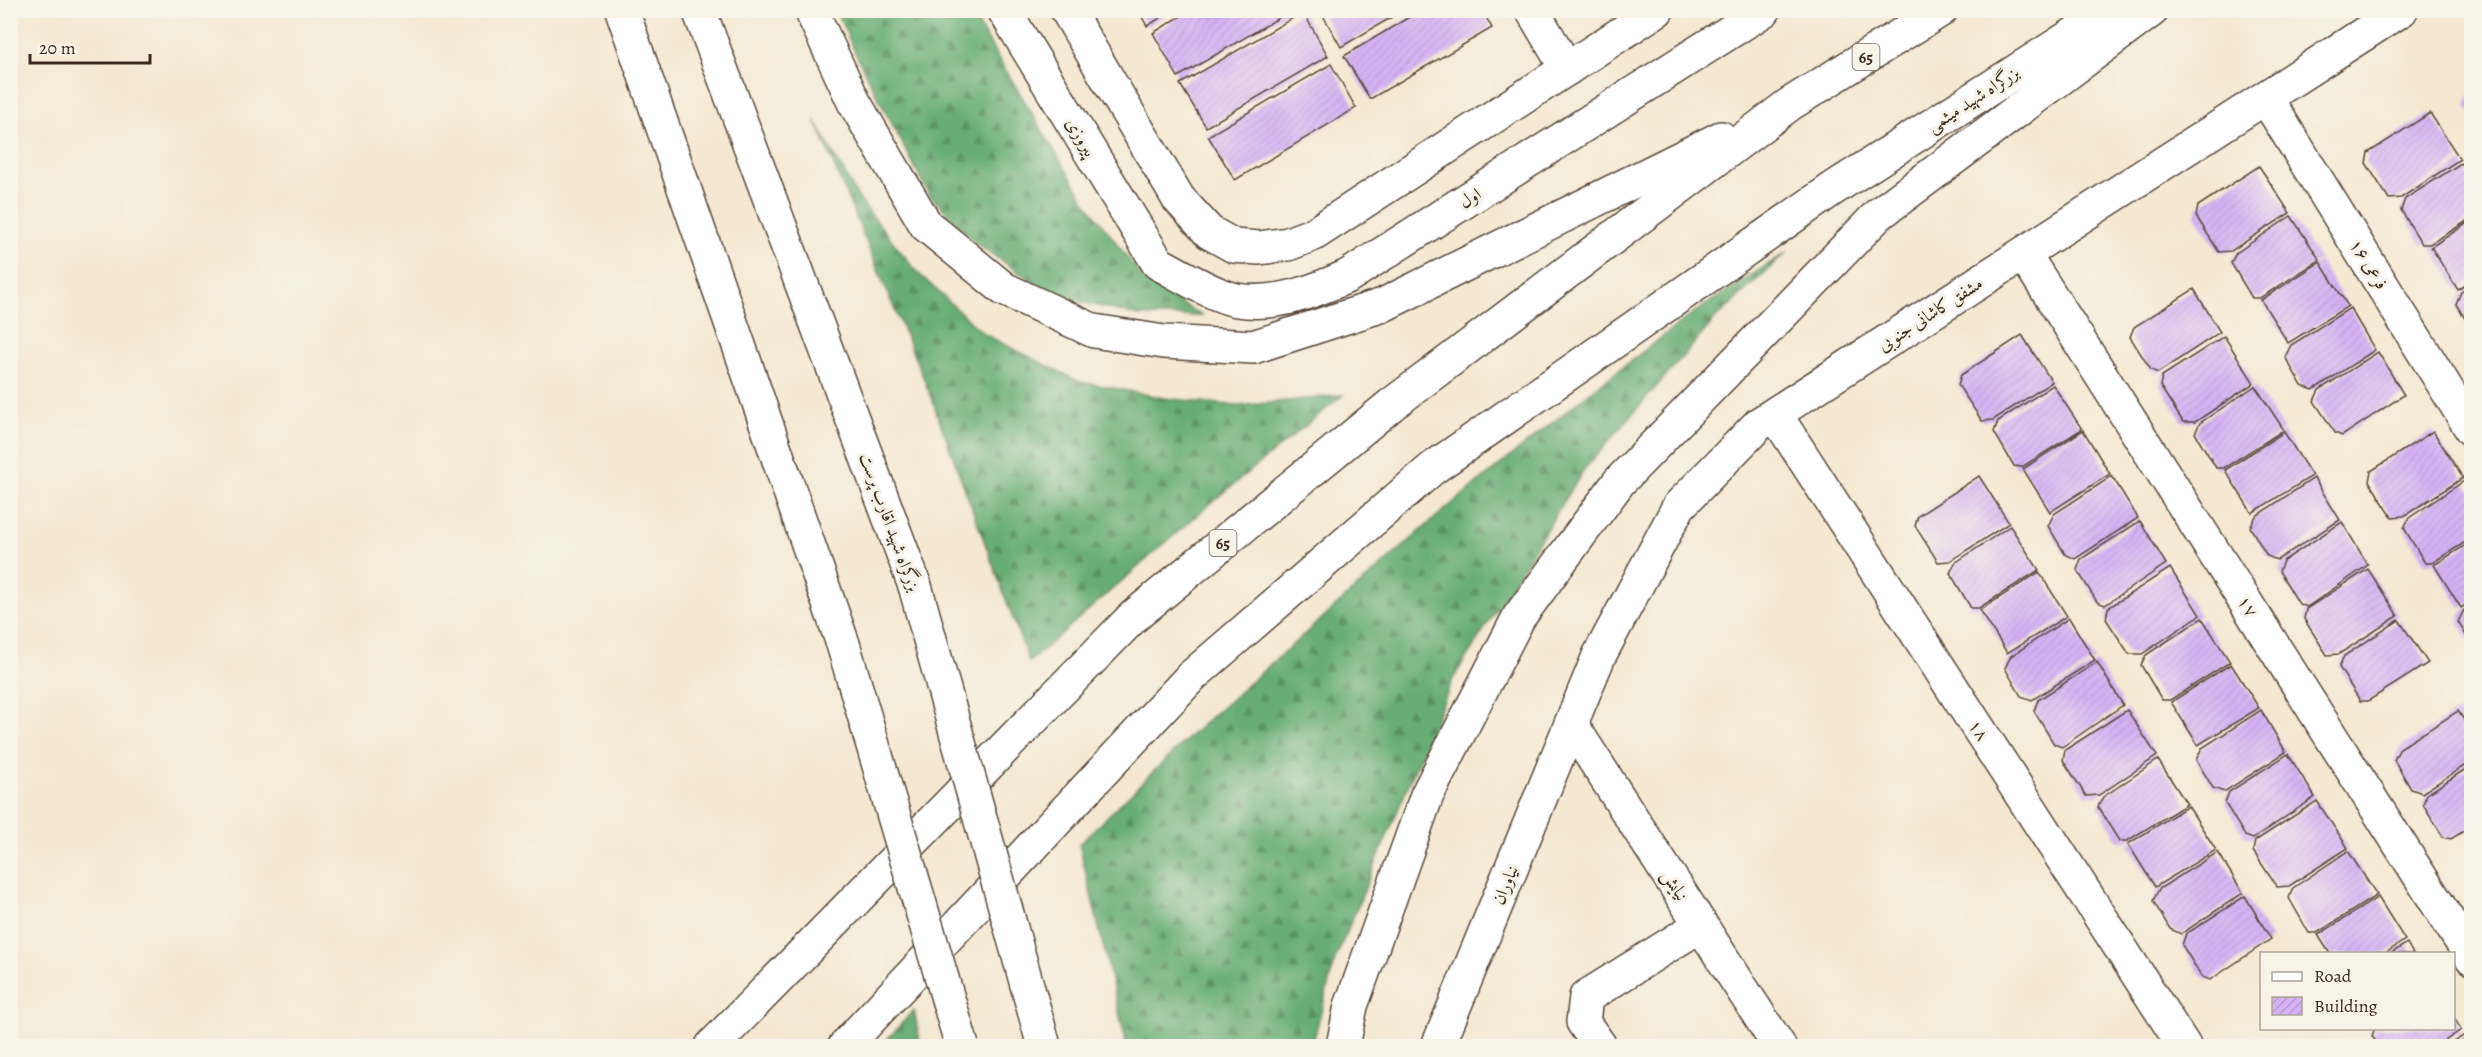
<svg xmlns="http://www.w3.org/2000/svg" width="2482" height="1057" font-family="Alegreya,Amiri,serif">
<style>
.forest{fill:url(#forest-firs);stroke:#516c49;stroke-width:1.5}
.building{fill:url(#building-hatch)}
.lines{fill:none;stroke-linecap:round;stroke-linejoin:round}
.minor-casing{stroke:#574639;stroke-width:36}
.highway-casing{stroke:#574639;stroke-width:36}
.minor{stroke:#fff;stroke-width:33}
.highway{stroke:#fff;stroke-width:33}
.highway-bridge-casing{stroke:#574639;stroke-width:36;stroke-linecap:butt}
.highway-bridge{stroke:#fff;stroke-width:33}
.labels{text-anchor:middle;stroke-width:6;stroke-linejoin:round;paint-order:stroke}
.shield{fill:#f7f3e8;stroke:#73665b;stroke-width:1.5}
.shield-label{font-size:16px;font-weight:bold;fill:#3b2a1e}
.street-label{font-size:18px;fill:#3b2a1e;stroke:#f7f3e8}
</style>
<defs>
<pattern id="forest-firs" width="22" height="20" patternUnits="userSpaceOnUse" patternTransform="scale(1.5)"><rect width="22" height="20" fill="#67ad74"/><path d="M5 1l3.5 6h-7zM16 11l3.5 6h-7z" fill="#568d5f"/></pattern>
<pattern id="building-hatch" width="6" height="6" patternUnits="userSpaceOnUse" patternTransform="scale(1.5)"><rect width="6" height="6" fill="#d6b2f5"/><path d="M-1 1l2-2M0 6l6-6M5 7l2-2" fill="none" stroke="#b999d2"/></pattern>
</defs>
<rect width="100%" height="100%" fill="#f7f3e8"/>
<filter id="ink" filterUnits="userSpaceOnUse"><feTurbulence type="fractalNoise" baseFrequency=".0167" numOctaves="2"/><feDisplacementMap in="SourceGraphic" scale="12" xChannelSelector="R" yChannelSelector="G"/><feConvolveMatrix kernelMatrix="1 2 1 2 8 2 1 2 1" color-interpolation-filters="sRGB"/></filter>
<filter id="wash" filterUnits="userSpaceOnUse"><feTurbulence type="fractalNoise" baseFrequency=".008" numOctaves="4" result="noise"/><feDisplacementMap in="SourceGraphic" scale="24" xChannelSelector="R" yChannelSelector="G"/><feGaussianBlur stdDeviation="1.35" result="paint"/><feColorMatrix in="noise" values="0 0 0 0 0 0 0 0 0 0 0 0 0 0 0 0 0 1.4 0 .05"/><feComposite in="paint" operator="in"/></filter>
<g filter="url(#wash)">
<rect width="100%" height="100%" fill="#f4e8d2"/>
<!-- forest -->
<g class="forest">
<path d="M836 11H970L1085 201 1145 281 1202 316H1139L1053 295 978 245 929 194 864 71Z"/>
<path d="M815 120 859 199 917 272 984 334 1078 381 1164 398 1239 406 1343 395 1210 504 1029 662 926 384Z"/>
<path d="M1786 253 1716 318 1583 471 1453 679 1335 960 1312 1046H1127L1079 844 1193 733 1443 511 1594 389 1693 313Z"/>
<path d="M914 1010 921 1046H881Z"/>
</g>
<g id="blocks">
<!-- building -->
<g class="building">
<path d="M1138 10H1174L1147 26Z"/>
<path d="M1191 10H1292L1178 77 1153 33Z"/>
<path d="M1320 10H1404L1341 47Z"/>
<path d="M1421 10H1482L1492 28 1370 99 1344 56Z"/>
<path d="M1303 12 1328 56 1206 127 1180 84Z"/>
<path d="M1331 64 1356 108 1235 180 1208 136Z"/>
<path d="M2472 94V114L2466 106 2469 96Z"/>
<path d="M2430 113 2460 159 2401 198 2389 199 2366 163 2368 153Z"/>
<path d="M2461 163 2472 179V218L2430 244H2422L2401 210 2405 199Z"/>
<path d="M2259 166 2290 213 2231 251 2219 252 2196 216 2198 206Z"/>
<path d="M2291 216 2320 260 2260 298H2252L2231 263 2236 253Z"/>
<path d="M2472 220V281L2458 290 2431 247Z"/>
<path d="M2320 262 2348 306 2288 343 2261 300Z"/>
<path d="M2472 286V330L2456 304 2461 292Z"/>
<path d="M2194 289 2220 332 2158 373 2151 370 2130 337 2134 327Z"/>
<path d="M2350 308 2375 350 2313 390 2302 386 2285 357 2291 345Z"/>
<path d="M2022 335 2052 382 1993 420 1982 421 1958 385 1961 375Z"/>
<path d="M2224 336 2254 383 2195 422H2183L2160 386 2162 376Z"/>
<path d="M2378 352 2404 395 2342 436 2335 433 2314 401 2319 390Z"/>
<path d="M2053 385 2082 429 2022 467 2014 466 1994 432 1998 421Z"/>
<path d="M2255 386 2284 430 2224 468H2216L2195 433 2200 423Z"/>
<path d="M2083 430 2110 474 2050 512 2023 469Z"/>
<path d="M2433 431 2463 478 2404 516 2392 517 2369 481 2371 471Z"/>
<path d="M2284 432 2312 476 2252 513 2225 470Z"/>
<path d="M1979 476 2009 523 1950 561 1938 562 1915 526 1918 516Z"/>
<path d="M2112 476 2138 518 2075 559 2065 554 2048 526 2054 514Z"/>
<path d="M2314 478 2340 520 2277 560 2267 556 2250 527 2256 516Z"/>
<path d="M2464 481 2472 493V538L2432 563H2425L2404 528 2409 518Z"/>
<path d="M2140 521 2166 564 2105 605 2097 602 2077 570 2081 559Z"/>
<path d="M2342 522 2368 565 2307 607 2299 604 2279 571 2283 561Z"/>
<path d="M2010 526 2039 570 1979 608H1971L1950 573 1955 563Z"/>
<path d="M2472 541V601L2461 608 2434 565Z"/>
<path d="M2170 568 2200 615 2142 654H2129L2106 619 2108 608Z"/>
<path d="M2368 569 2398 616 2339 654 2327 655 2304 619 2306 609Z"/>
<path d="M2039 572 2067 616 2007 653 1980 610Z"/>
<path d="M2472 606V645L2458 622 2464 610Z"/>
<path d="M2069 618 2095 660 2032 700 2021 696 2005 668 2011 656Z"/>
<path d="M2202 618 2230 662 2170 700H2162L2141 665 2146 655Z"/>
<path d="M2399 620 2428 663 2368 701H2360L2339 667 2344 656Z"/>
<path d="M2097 662 2123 705 2062 747 2054 744 2034 711 2038 700Z"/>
<path d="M2231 664 2259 708 2198 745 2171 702Z"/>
<path d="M2127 710 2157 756 2099 795 2086 796 2063 760 2065 750Z"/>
<path d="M2261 710 2286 752 2224 792 2213 788 2196 760 2202 748Z"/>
<path d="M2458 711 2472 732V761L2422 793 2411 789 2394 760 2400 748Z"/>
<path d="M2288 754 2315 797 2253 839 2245 836 2225 803 2229 792Z"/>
<path d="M2158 760 2187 804 2127 841H2119L2098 807 2103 797Z"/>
<path d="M2472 765V826L2451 839 2443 837 2423 804 2427 794Z"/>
<path d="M2317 801 2348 848 2289 886 2277 887 2253 851 2255 841Z"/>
<path d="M2188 806 2216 850 2155 887 2128 844Z"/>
<path d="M2348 851 2377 895 2317 933H2309L2289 898 2293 888Z"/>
<path d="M2218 852 2243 893 2181 934 2170 929 2153 901 2159 889Z"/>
<path d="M2245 896 2271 939 2210 980 2202 977 2182 945 2186 934Z"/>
<path d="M2378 897 2405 940 2384 954H2330L2318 935Z"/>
<path d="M2407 943 2413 954H2390Z"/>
<path d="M2454 1017 2461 1030 2437 1046H2379L2372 1036 2375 1028H2454Z"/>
<path d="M2466 1034 2472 1046H2447Z"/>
</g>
</g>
</g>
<g filter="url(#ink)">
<use href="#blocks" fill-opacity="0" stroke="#574639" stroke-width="1.5"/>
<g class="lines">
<defs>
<g id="minor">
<path d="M1004 10 1158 263C1179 274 1214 296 1237 300 1278 306 1312 292 1348 276L1764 10"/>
<path d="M1067 10 1178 198 1209 232 1234 246 1259 248 1288 244 1314 234 1657 10"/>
<path d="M1532 10 1567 69"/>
<path d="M2266 98 2472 430"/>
<path d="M2024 254 2472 958"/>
<path d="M1775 414 2184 1046"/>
<path d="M1571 724 1779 1046"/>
<path d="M1438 1046 1599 656 1679 506 1759 424 2401 10"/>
<path d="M1600 1046 1583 1022 1586 997 1701 925"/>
</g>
<g id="highway">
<path d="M622 10 843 644"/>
<path d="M699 10 915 586"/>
<path d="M811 10 854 102 926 225 1004 289 1094 331 1164 342 1253 347 1383 305 1721 138"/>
<path d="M1034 1010 1044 1046"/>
<path d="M712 1046 1133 617 1391 405 1790 104 1941 10"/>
<path d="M845 1046 1191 677 1433 468 1834 188 2112 10"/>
<path d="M1343 1046 1351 1006 1427 795 1519 617 1619 482 1879 214 2152 10"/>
</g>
</defs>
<!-- minor casing -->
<use href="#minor" class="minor-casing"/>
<!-- highway casing -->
<use href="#highway" class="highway-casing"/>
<!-- minor -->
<use href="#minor" class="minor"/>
<!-- highway -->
<use href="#highway" class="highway"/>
<defs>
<g id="highway-bridge">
<path d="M915 586 1034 1010"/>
<path d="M843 644 962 1046"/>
</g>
</defs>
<!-- highway-bridge casing -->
<use href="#highway-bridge" class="highway-bridge-casing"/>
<!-- highway-bridge -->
<use href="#highway-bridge" class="highway-bridge"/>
</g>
</g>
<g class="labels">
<!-- shield labels -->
<g class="shield">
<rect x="1852.5" y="44" width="27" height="26" rx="4.5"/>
<rect x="1209.5" y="530" width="27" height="26" rx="4.5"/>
</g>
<g class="shield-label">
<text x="1866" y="63">65</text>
<text x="1223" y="549">65</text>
</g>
<!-- street labels -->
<g class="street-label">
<text transform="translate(1973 99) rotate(-33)" y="6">بزرگراه شهید میثمی</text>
<text transform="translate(1081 137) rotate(59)" y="6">پیروزی</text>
<text transform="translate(1470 198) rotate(-33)" y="6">اول</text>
<text transform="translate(2369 264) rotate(58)" y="6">فرعی ۱۶</text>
<text transform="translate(1930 314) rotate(-33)" y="6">مشفق کاشانی جنوبی</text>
<text transform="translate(890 522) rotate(70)" y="6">بزرگراه شهید اقارب پرست</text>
<text transform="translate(2248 606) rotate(58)" y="6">۱۷</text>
<text transform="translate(1979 730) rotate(57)" y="6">۱۸</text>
<text transform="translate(1505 885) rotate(-68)" y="6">نیاوران</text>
<text transform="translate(1675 885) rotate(57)" y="6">نیایش</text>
</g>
</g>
<!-- margin -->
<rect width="2482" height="1057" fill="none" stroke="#f7f3e8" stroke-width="36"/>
<!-- legend -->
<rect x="2260" y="952" width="195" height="78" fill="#f7f3e8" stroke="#aca397" stroke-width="1.5"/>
<rect x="2272" y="972" width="30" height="9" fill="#ffffff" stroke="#aca397" stroke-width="1.5"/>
<text x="2314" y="982" font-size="18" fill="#3b2a1e">Road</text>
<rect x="2272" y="997" width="30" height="18" fill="url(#building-hatch)" stroke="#aca397" stroke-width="1.5"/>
<text x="2314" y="1012" font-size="18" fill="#3b2a1e">Building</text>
<!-- scale -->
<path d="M30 54v9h120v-9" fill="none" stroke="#3b2a1e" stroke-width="3"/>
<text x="39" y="54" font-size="18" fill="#3b2a1e" stroke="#f7f3e8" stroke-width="4.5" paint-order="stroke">20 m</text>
</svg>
